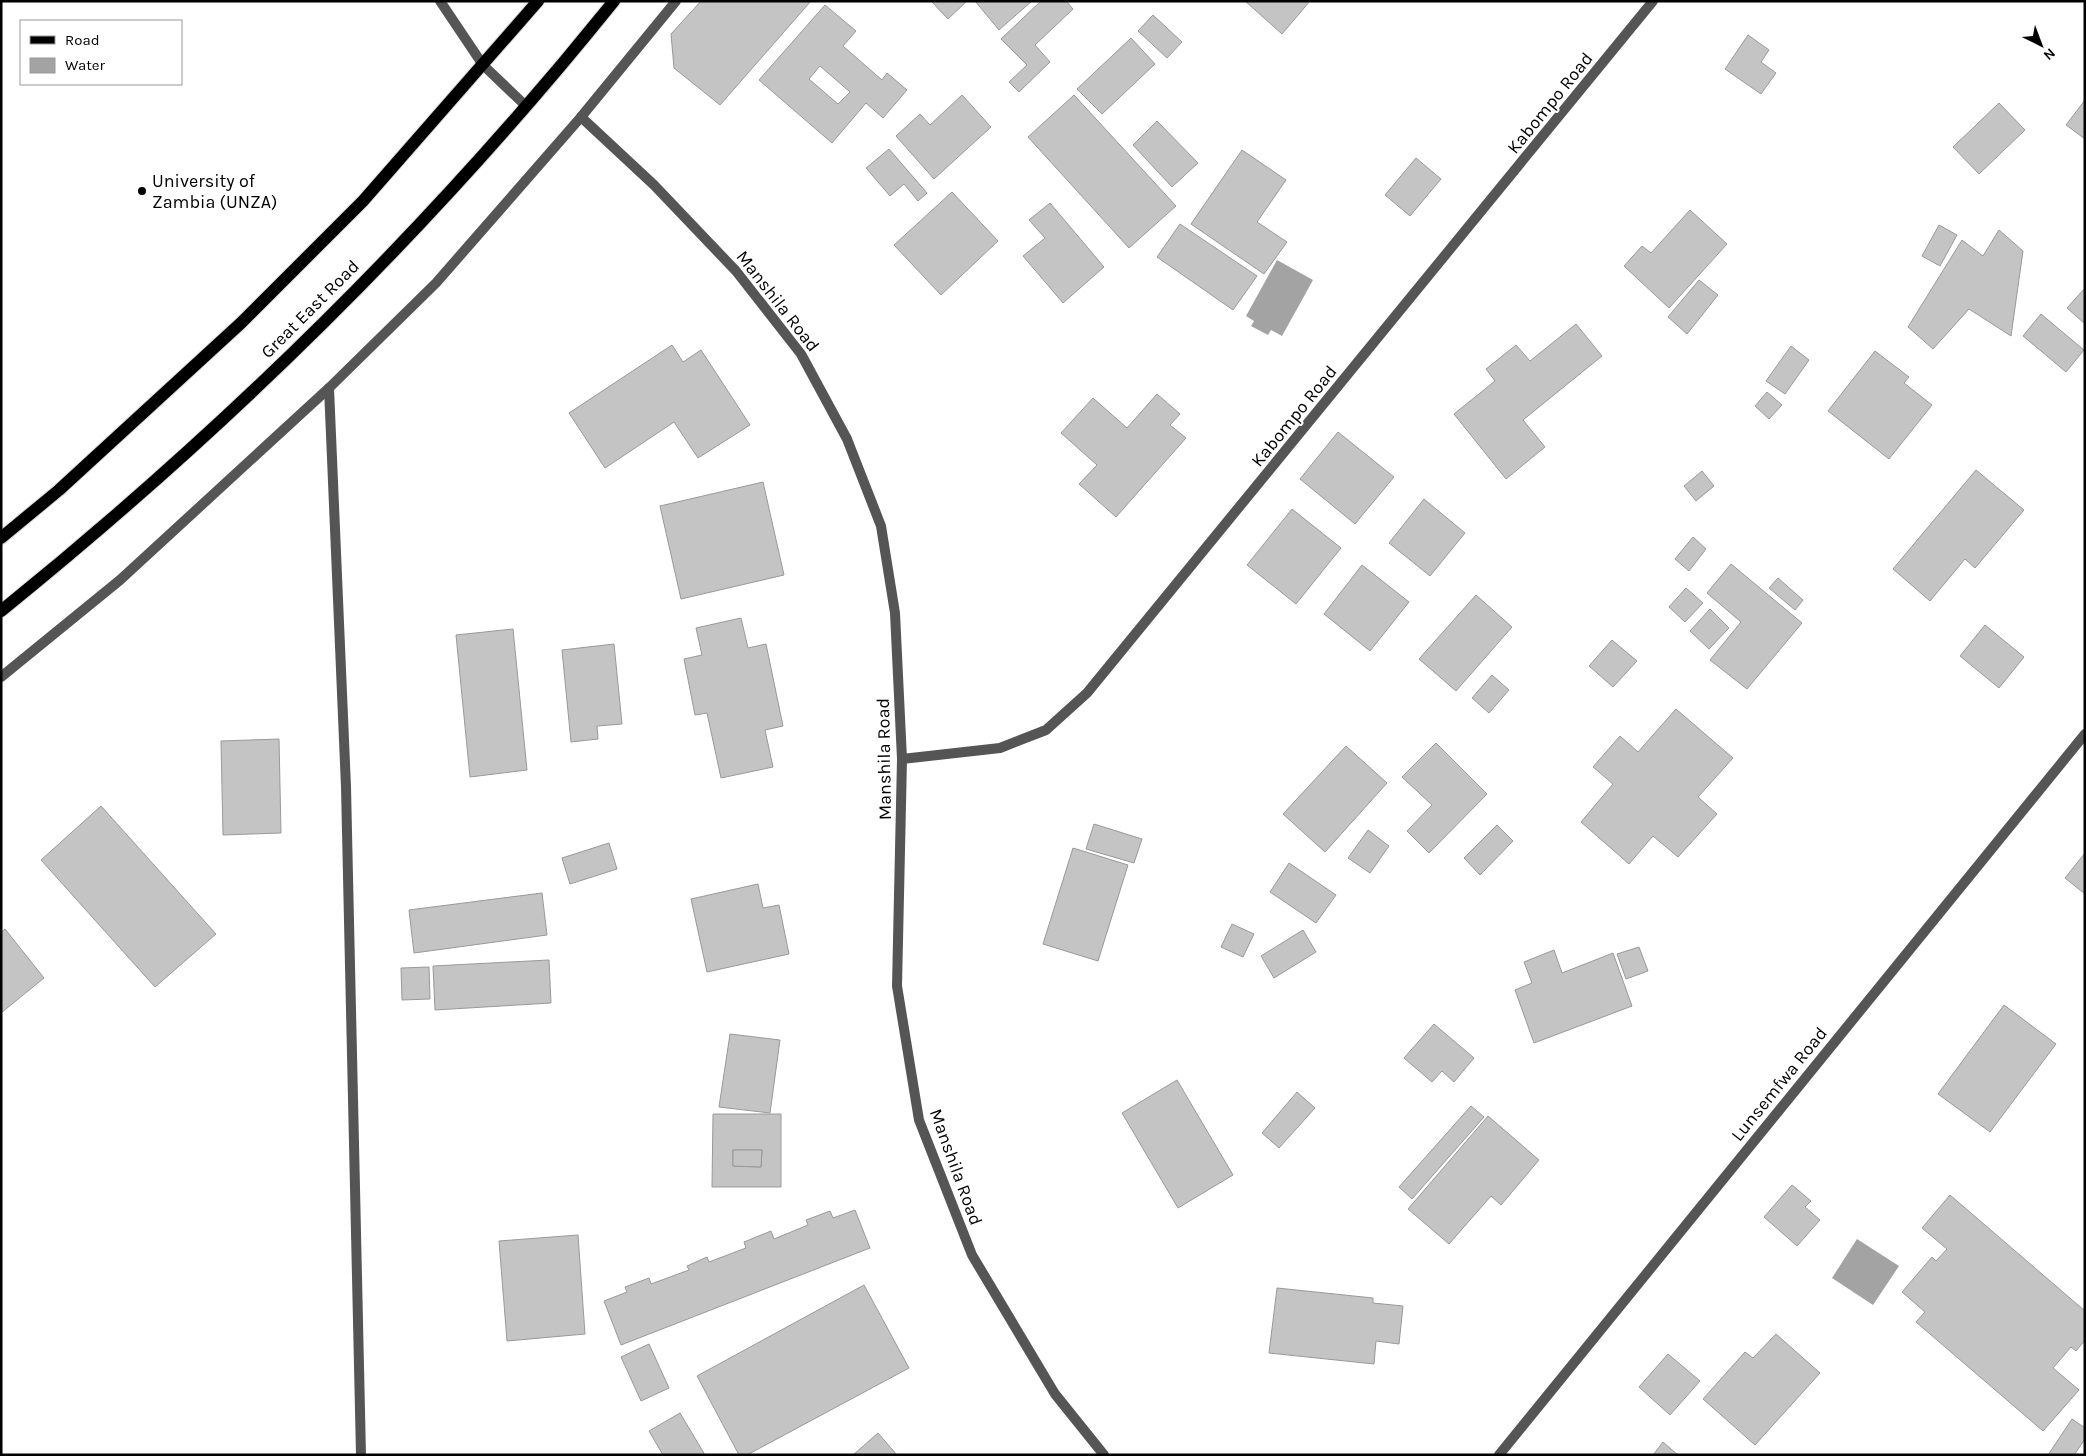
<svg xmlns="http://www.w3.org/2000/svg" width="2086" height="1456" font-family="Karla,sans-serif">
<style>
.water{fill:#a3a3a3}
.building{fill:#c4c4c4;stroke:#999;fill-rule:evenodd}
.lines{fill:none;stroke-linecap:round;stroke-linejoin:round}
.primary-casing{stroke:#dbdbdb;stroke-width:14}
.service{stroke:#555;stroke-width:10}
.minor{stroke:#555;stroke-width:10}
.primary{stroke:#000;stroke-width:12}
.poi-dot{fill:#000;stroke:#fff;stroke-width:2}
.labels{text-anchor:middle;stroke-width:4;stroke-linejoin:round;paint-order:stroke}
.street-label{font-size:18px;fill:#000;stroke:#fff}
.poi-label{font-size:18px;fill:#000;stroke:#fff;text-anchor:start}
</style>
<rect width="100%" height="100%" fill="#fff"/>
<!-- water -->
<g class="water">
<path d="M1277 260 1313 280 1282 336 1271 330 1268 335 1251 326 1254 321 1246 316Z"/>
<path d="M1857 1239 1899 1266 1873 1305 1832 1278Z"/>
</g>
<!-- building -->
<g class="building">
<path d="M701 1H811L720 105 674 68 671 34Z"/>
<path d="M931 1H967L948 19Z"/>
<path d="M975 1H1032L999 30Z"/>
<path d="M1041 1H1066L1073 9 1035 45 1050 62 1019 92 1009 82 1027 65 1001 39Z"/>
<path d="M1245 1H1310L1282 34Z"/>
<path d="M825 5 856 31 843 46 882 80 887 73 907 90 883 118 866 103 832 143 759 80ZM820 66 850 92 838 104 809 79Z"/>
<path d="M1153 15 1182 42 1167 58 1138 31Z"/>
<path d="M1748 35 1769 50 1761 62 1776 73 1761 94 1725 69Z"/>
<path d="M1131 38 1155 64 1102 114 1077 89Z"/>
<path d="M962 95 991 127 934 179 896 136 920 114 930 125Z"/>
<path d="M1074 95 1176 206 1129 248 1028 137Z"/>
<path d="M2085 100V139L2066 125Z"/>
<path d="M1999 103 2025 130 1979 174 1953 147Z"/>
<path d="M1157 121 1198 163 1172 187 1133 145Z"/>
<path d="M889 149 927 193 918 201 904 184 890 196 866 168Z"/>
<path d="M1242 150 1286 180 1257 222 1287 242 1264 274 1191 224Z"/>
<path d="M1416 158 1441 179 1410 216 1385 195Z"/>
<path d="M952 192 998 241 941 295 894 245Z"/>
<path d="M1050 203 1104 267 1063 303 1023 256 1045 238 1029 220Z"/>
<path d="M1690 210 1727 244 1669 308 1624 266 1642 246 1651 253Z"/>
<path d="M1180 224 1257 276 1233 310 1157 257Z"/>
<path d="M1939 225 1957 235 1940 266 1922 256Z"/>
<path d="M1999 230 2023 251 2011 336 1969 309 1933 349 1908 327 1962 240 1983 256Z"/>
<path d="M1699 280 1718 295 1687 334 1668 317Z"/>
<path d="M2085 288V324L2067 308Z"/>
<path d="M2041 314 2084 350 2066 372 2023 336Z"/>
<path d="M1576 324 1602 356 1523 420 1545 447 1506 479 1454 414 1495 381 1486 369 1516 345 1530 361Z"/>
<path d="M672 345 683 362 701 350 750 425 698 458 674 422 605 468 569 413Z"/>
<path d="M1791 346 1809 360 1785 394 1766 381Z"/>
<path d="M1875 351 1909 377 1904 383 1932 405 1889 459 1828 411Z"/>
<path d="M1767 392 1782 405 1769 419 1755 406Z"/>
<path d="M1157 394 1180 414 1170 425 1186 438 1116 517 1079 484 1097 465 1061 433 1093 398 1127 428Z"/>
<path d="M1338 432 1394 477 1355 524 1300 479Z"/>
<path d="M1976 470 2024 510 1975 568 1965 559 1930 601 1893 569Z"/>
<path d="M1702 471 1714 486 1696 501 1684 486Z"/>
<path d="M763 482 784 575 681 599 660 506Z"/>
<path d="M1424 499 1465 533 1430 576 1389 543Z"/>
<path d="M1292 509 1341 548 1296 604 1247 565Z"/>
<path d="M1693 537 1706 549 1689 571 1675 559Z"/>
<path d="M1731 564 1802 623 1747 689 1710 660 1741 622 1707 593Z"/>
<path d="M1362 565 1409 602 1370 651 1324 614Z"/>
<path d="M1778 578 1803 600 1795 610 1769 588Z"/>
<path d="M1686 588 1703 603 1685 622 1669 607Z"/>
<path d="M1476 595 1512 627 1456 691 1419 659Z"/>
<path d="M1710 609 1729 628 1709 649 1690 631Z"/>
<path d="M741 618 748 648 766 644 783 726 765 730 773 767 721 778 707 713 695 715 684 659 702 655 696 628Z"/>
<path d="M1985 625 2024 657 1999 688 1960 656Z"/>
<path d="M513 629 527 770 470 777 456 635Z"/>
<path d="M1612 640 1637 661 1613 687 1589 666Z"/>
<path d="M614 644 622 724 597 726 598 739 571 742 562 650Z"/>
<path d="M1492 675 1509 690 1489 713 1472 698Z"/>
<path d="M1676 709 1733 758 1698 797 1717 814 1678 857 1653 836 1629 864 1581 822 1613 784 1593 767 1620 736 1638 752Z"/>
<path d="M279 739 281 833 223 835 221 741Z"/>
<path d="M1436 743 1487 794 1429 853 1407 831 1432 805 1402 777Z"/>
<path d="M1346 746 1387 783 1325 852 1283 814Z"/>
<path d="M101 806 216 934 155 987 41 860Z"/>
<path d="M1094 824 1142 839 1134 863 1086 849Z"/>
<path d="M1497 825 1513 841 1480 875 1464 858Z"/>
<path d="M1368 830 1389 846 1370 873 1348 858Z"/>
<path d="M609 843 617 869 570 884 562 858Z"/>
<path d="M1073 848 1128 865 1098 961 1043 944Z"/>
<path d="M2085 853V894L2065 878Z"/>
<path d="M1289 863 1336 895 1316 923 1270 892Z"/>
<path d="M758 884 763 908 779 905 789 954 707 972 691 899Z"/>
<path d="M542 893 547 935 414 953 409 910Z"/>
<path d="M1232 924 1254 934 1243 957 1221 947Z"/>
<path d="M5 929 44 978 1 1013V932Z"/>
<path d="M1303 930 1316 952 1274 978 1261 956Z"/>
<path d="M1639 947 1648 971 1626 979 1617 954Z"/>
<path d="M1554 950 1562 973 1613 953 1632 1006 1534 1043 1515 990 1532 983 1524 962Z"/>
<path d="M549 960 551 1003 435 1010 433 966Z"/>
<path d="M429 967 430 999 402 1000 401 968Z"/>
<path d="M2004 1005 2056 1044 1990 1132 1938 1094Z"/>
<path d="M1434 1024 1474 1058 1454 1082 1442 1071 1432 1082 1404 1058Z"/>
<path d="M730 1034 780 1040 770 1113 719 1107Z"/>
<path d="M1177 1080 1233 1175 1178 1208 1122 1113Z"/>
<path d="M1297 1092 1315 1108 1279 1148 1262 1133Z"/>
<path d="M1471 1106 1484 1117 1412 1199 1399 1187Z"/>
<path d="M713 1114H781V1187H712ZM733 1150H762L761 1167 733 1166Z"/>
<path d="M1488 1116 1539 1160 1501 1205 1491 1196 1449 1244 1408 1209Z"/>
<path d="M733 1150H762L761 1167 733 1166Z"/>
<path d="M1792 1185 1811 1201 1805 1207 1820 1220 1797 1246 1764 1217Z"/>
<path d="M1950 1195 2085 1311V1340L2076 1351 2071 1347 2053 1368 2079 1390 2043 1431 1916 1322 1925 1312 1902 1292 1932 1257 1936 1261 1947 1249 1922 1228Z"/>
<path d="M855 1210 870 1248 621 1345 604 1301 627 1292 625 1287 649 1278 651 1284 689 1270 687 1266 707 1257 709 1262 746 1248 744 1242 771 1231 774 1239 808 1225 806 1220 830 1211 833 1218Z"/>
<path d="M578 1235 585 1334 507 1341 499 1241Z"/>
<path d="M864 1285 909 1368 747 1455H739L697 1376Z"/>
<path d="M1277 1288 1373 1298V1303L1403 1306 1399 1344 1376 1341 1374 1364 1269 1353Z"/>
<path d="M1776 1334 1820 1373 1755 1445 1703 1399 1745 1352 1753 1358Z"/>
<path d="M649 1344 669 1388 641 1401 621 1357Z"/>
<path d="M1668 1354 1700 1381 1670 1415 1639 1387Z"/>
<path d="M680 1413 705 1455H663L649 1431Z"/>
<path d="M2072 1419 2085 1428V1439L2074 1455H2048Z"/>
<path d="M878 1433 897 1455H853Z"/>
<path d="M1663 1442 1678 1455H1653Z"/>
</g>
<g class="lines">
<defs>
<g id="primary">
<path d="M1 538 59 490 241 323 363 201 538 1"/>
<path d="M1 611C225 430 433 226 614 1"/>
</g>
</defs>
<!-- primary casing -->
<use href="#primary" class="primary-casing"/>
<!-- service -->
<path class="service" d="M440 1 483 65 526 106"/>
<!-- minor -->
<g class="minor">
<path d="M581 117 654 185 736 271 801 354 847 439 881 526 895 613 902 759 897 986 919 1120 972 1255 1055 1394 1104 1455"/>
<path d="M329 388 346 787 361 1455"/>
<path d="M1 677 120 580 329 388 436 283 581 117 676 1"/>
<path d="M902 759 1000 748 1046 730 1087 693 1653 1"/>
<path d="M1499 1455 2085 734"/>
</g>
<!-- primary -->
<use href="#primary" class="primary"/>
</g>
<!-- markers -->
<circle class="poi-dot" cx="142" cy="191" r="5"/>
<g class="labels">
<!-- street labels -->
<g class="street-label">
<text transform="translate(1550 103) rotate(-51)" y="6">Kabompo Road</text>
<text transform="translate(778 301) rotate(52)" y="6">Manshila Road</text>
<text transform="translate(310 309) rotate(-45)" y="6">Great East Road</text>
<text transform="translate(1294 416) rotate(-51)" y="6">Kabompo Road</text>
<text transform="translate(884 759) rotate(-91)" y="6">Manshila Road</text>
<text transform="translate(1779 1084) rotate(-51)" y="6">Lunsemfwa Road</text>
<text transform="translate(956 1167) rotate(70)" y="6">Manshila Road</text>
</g>
<!-- poi labels -->
<g class="poi-label">
<text x="152" y="187">University of<tspan x="152" dy="21">Zambia (UNZA)</tspan></text>
</g>
</g>
<!-- border -->
<rect width="2086" height="1456" fill="none" stroke="#000000" stroke-width="5"/>
<!-- legend -->
<rect x="20" y="20" width="162" height="65" fill="#ffffff" stroke="#999999"/>
<rect x="30" y="36" width="25" height="8" fill="#000000" stroke="#999999"/>
<text x="65" y="45" font-size="15" fill="#000000">Road</text>
<rect x="30" y="58" width="25" height="15" fill="#a3a3a3" stroke="#999999"/>
<text x="65" y="70" font-size="15" fill="#000000">Water</text>
<!-- north arrow -->
<g transform="translate(2041 45) rotate(138)" stroke="#ffffff" stroke-width="4" paint-order="stroke">
<path d="M0-4L9 19L0 12L-9 19Z" fill="#000000"/>
<text y="-8" font-size="14" font-weight="bold" text-anchor="middle" fill="#000000">N</text>
</g>
</svg>
